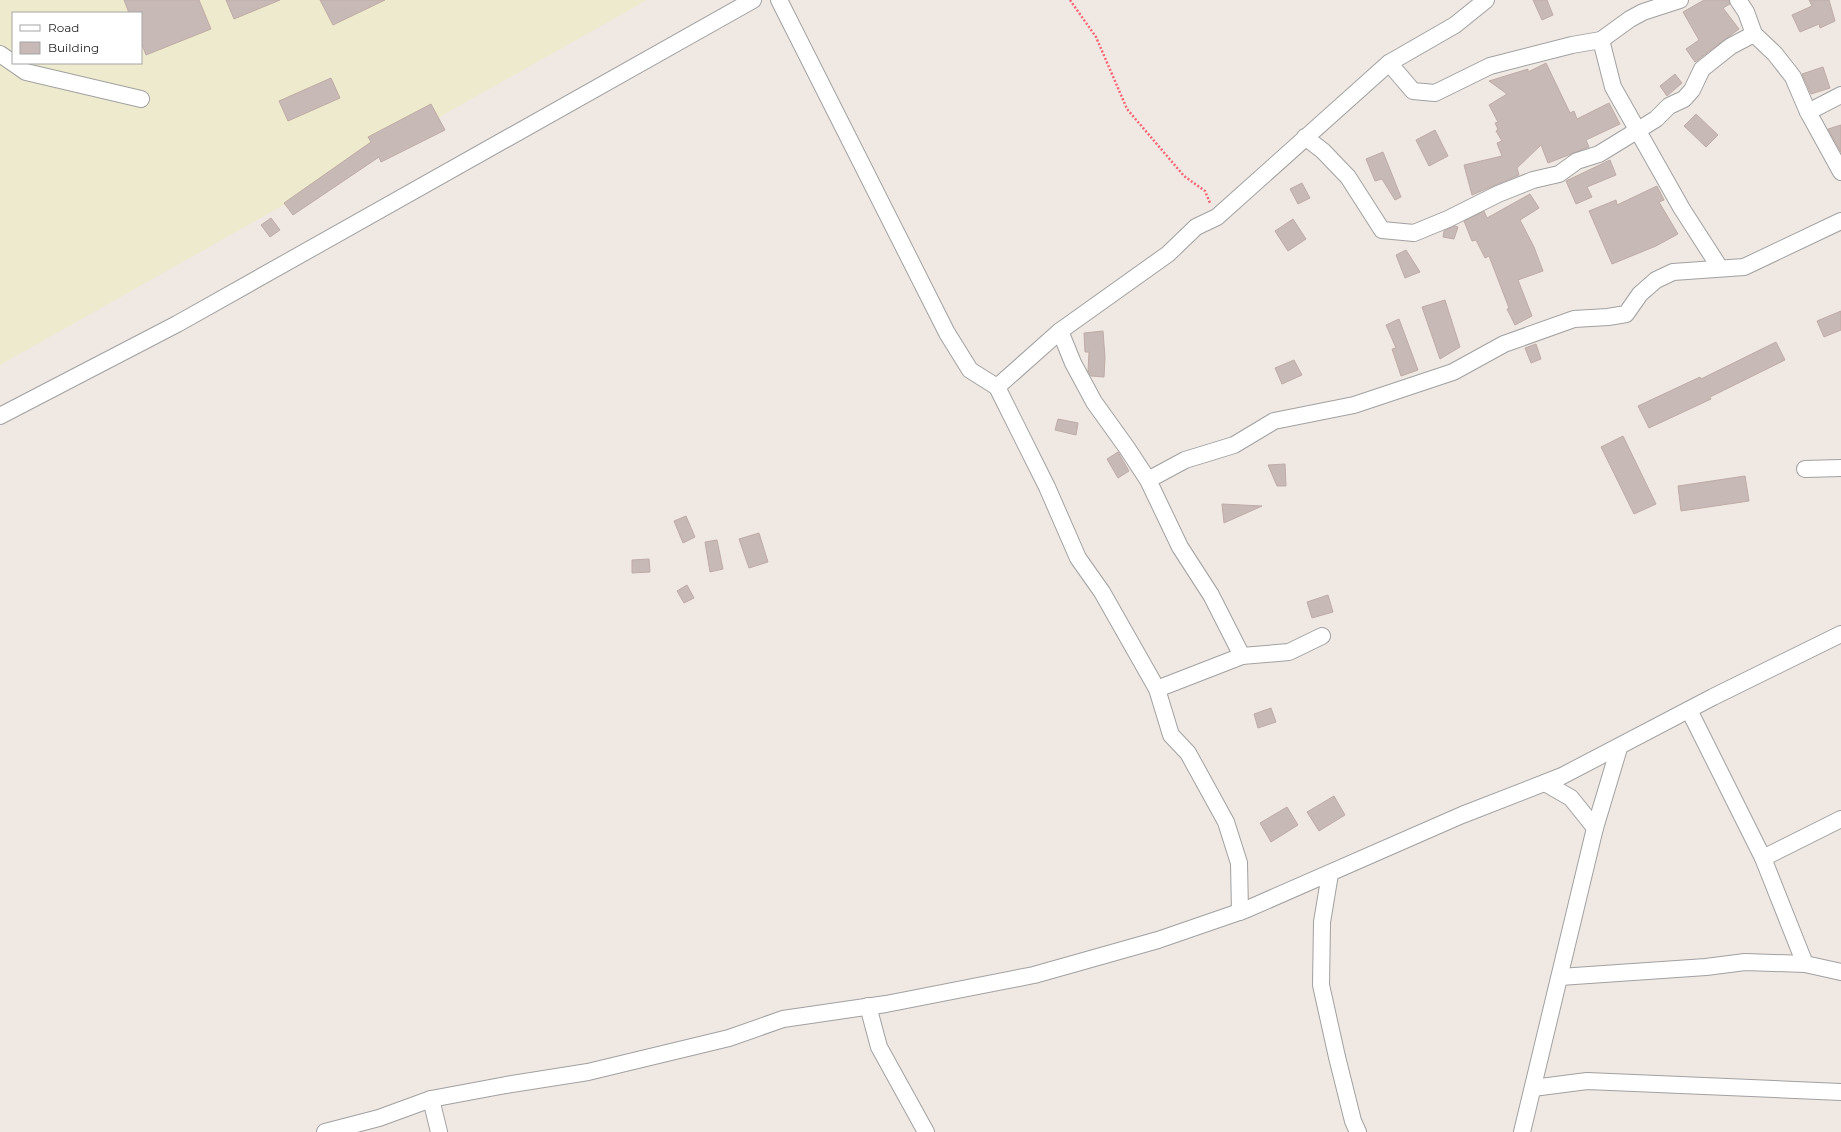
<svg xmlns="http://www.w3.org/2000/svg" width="1841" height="1132" font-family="Montserrat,sans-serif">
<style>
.farmland{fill:#eeeacd;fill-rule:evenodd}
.building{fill:#c6b9b6;stroke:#c0aba5}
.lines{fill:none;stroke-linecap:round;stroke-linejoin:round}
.minor-casing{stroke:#a1a1a1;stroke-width:18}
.path{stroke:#fc6676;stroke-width:2.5;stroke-dasharray:2 2;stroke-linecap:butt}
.minor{stroke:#fff;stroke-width:16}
</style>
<rect width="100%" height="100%" fill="#efe8e3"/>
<!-- farmland -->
<path class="farmland" d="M0 0H647L0 365ZM13 13H141V63H13Z"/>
<!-- building -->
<g class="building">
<path d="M124 0H199L211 29 146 55 141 42V13H129Z"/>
<path d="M226 0H280L234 19Z"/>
<path d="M320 0H385L333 25Z"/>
<path d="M1533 0H1547L1553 15 1542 20Z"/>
<path d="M1704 0H1729L1730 4 1723 8 1739 29 1695 62 1686 49 1699 40 1683 12Z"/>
<path d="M1809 0H1829L1835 21 1820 28 1819 24 1800 32 1792 15 1812 6Z"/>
<path d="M1546 63 1570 113 1574 111 1577 119 1609 103 1620 124 1586 140 1589 147 1548 163 1541 145 1517 168 1519 175 1472 195 1464 165 1502 156 1497 143 1502 141 1496 131 1498 129 1495 123 1498 122 1489 105 1507 94 1489 81 1528 69V72Z"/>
<path d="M1823 67 1830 88 1811 94 1802 74Z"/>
<path d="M1675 74 1682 83 1667 96 1660 86Z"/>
<path d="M331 78 340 98 288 121 279 101Z"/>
<path d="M431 104 445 130 381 162 379 157 293 215 284 203 371 142 368 137Z"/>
<path d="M1696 114 1718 135 1706 147 1684 126Z"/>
<path d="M1841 125V152L1828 129Z"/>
<path d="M1435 130 1448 156 1429 166 1416 140Z"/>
<path d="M1383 152 1401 197 1395 200 1382 179 1375 181 1366 159Z"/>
<path d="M1610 160 1616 175 1587 187 1592 197 1576 204 1566 181Z"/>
<path d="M1302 183 1310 198 1298 204 1290 189Z"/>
<path d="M1657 186 1664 200 1659 202 1678 234 1656 246 1612 264 1589 211 1616 200 1617 205Z"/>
<path d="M1530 194 1539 208 1520 220 1534 247 1543 271 1518 280 1532 316 1515 325 1507 309 1509 308 1489 256 1485 258 1476 240 1472 241 1464 221 1484 211 1487 218Z"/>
<path d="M271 218 280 230 270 237 261 225Z"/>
<path d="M1293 219 1306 239 1288 251 1275 231Z"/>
<path d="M1455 226 1458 227 1454 239 1443 237 1444 231Z"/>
<path d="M1406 250 1420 272 1405 278 1396 255Z"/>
<path d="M1445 300 1460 347 1440 359 1422 307Z"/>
<path d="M1841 311V330L1824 337 1817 321Z"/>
<path d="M1399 319 1418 370 1401 376 1392 349 1396 348 1386 325Z"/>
<path d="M1103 331 1105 358 1104 377 1091 376 1088 371 1089 352H1085L1084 333Z"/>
<path d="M1776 342 1785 360 1710 397 1711 399 1649 428 1638 406 1700 377 1701 379Z"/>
<path d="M1536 344 1541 359 1531 363 1525 348Z"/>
<path d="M1294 360 1302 375 1282 384 1275 368Z"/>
<path d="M1058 419 1078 423 1076 435 1055 430Z"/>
<path d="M1623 436 1656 504 1634 514 1601 447Z"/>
<path d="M1118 452 1129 471 1118 478 1107 459Z"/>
<path d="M1285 464 1286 486H1277L1268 465Z"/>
<path d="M1745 476 1749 501 1681 511 1678 486Z"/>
<path d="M1222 504 1262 506 1224 523Z"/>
<path d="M686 516 695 537 683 543 674 521Z"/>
<path d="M759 533 768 562 749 568 739 539Z"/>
<path d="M717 540 723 569 710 572 705 542Z"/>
<path d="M649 559 650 572 632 573V560Z"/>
<path d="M687 585 694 598 684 603 677 591Z"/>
<path d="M1328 595 1333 612 1312 618 1307 602Z"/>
<path d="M1271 708 1276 722 1258 728 1254 714Z"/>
<path d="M1334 796 1345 815 1319 831 1307 812Z"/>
<path d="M1287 807 1298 825 1271 842 1260 823Z"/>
</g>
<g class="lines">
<defs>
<g id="minor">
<path d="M779 0 947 333 970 370 997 387 1060 331 1168 254 1196 227 1217 217 1389 63 1455 25 1486 0"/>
<path d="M1738 0 1746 12 1754 34 1775 54 1793 77 1808 112 1841 172"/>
<path d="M1601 40 1630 19 1643 12 1680 0"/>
<path d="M0 54 26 72 141 99"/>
<path d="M1389 63 1413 91 1435 93 1490 66 1572 45 1601 40 1613 87 1682 209 1720 268"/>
<path d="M1808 112 1841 95"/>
<path d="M1305 137 1323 151 1348 177 1382 230 1414 233 1448 219 1498 194 1533 180 1559 174 1577 161 1599 154 1656 119 1669 106 1684 99 1692 90 1702 69 1731 46 1754 34"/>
<path d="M1060 331 1073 363 1094 402 1127 448 1148 480 1180 547 1211 595 1242 656"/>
<path d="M997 387 1047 487 1078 558 1102 592 1157 689 1171 735 1188 753 1226 822 1239 863 1240 912"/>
<path d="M0 416 177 324 753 0"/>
<path d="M1805 469 1841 468"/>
<path d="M1148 480 1185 460 1234 445 1274 421 1354 405 1453 372 1504 344 1574 319 1608 317 1626 314 1640 294 1656 280 1673 272 1744 267 1841 221"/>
<path d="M1157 689 1242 656 1289 652 1322 636"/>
<path d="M1689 710 1763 858 1805 964"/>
<path d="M1545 783 1571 798 1595 828"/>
<path d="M1763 858 1841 819"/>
<path d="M1330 874 1322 922 1321 985 1337 1057 1353 1121 1358 1132"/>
<path d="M1560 977 1706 967 1745 962 1805 964 1841 972"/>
<path d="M868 1006 879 1047 926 1132"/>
<path d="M1533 1088 1587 1081 1841 1092"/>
<path d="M431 1099 439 1132"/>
<path d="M325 1132 379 1118 431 1099 506 1085 588 1072 729 1038 783 1019 886 1004 1034 975 1158 940 1245 910 1462 815 1562 776 1713 697 1841 634"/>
<path d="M1522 1132 1595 828 1619 748"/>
</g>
</defs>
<!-- minor casing -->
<use href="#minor" class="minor-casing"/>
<!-- path -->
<path class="path" d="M1070 0 1096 37 1127 109 1184 176 1205 191 1210 203"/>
<!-- minor -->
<use href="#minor" class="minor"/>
</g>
<!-- legend -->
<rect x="12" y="12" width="130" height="52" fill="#ffffff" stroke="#a5a5a5"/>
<rect x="20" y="25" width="20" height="6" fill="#ffffff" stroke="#a5a5a5"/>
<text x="48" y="32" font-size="12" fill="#1d1d1d">Road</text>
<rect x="20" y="42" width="20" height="12" fill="#c6b9b6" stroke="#a5a5a5"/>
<text x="48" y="52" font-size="12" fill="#1d1d1d">Building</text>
</svg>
